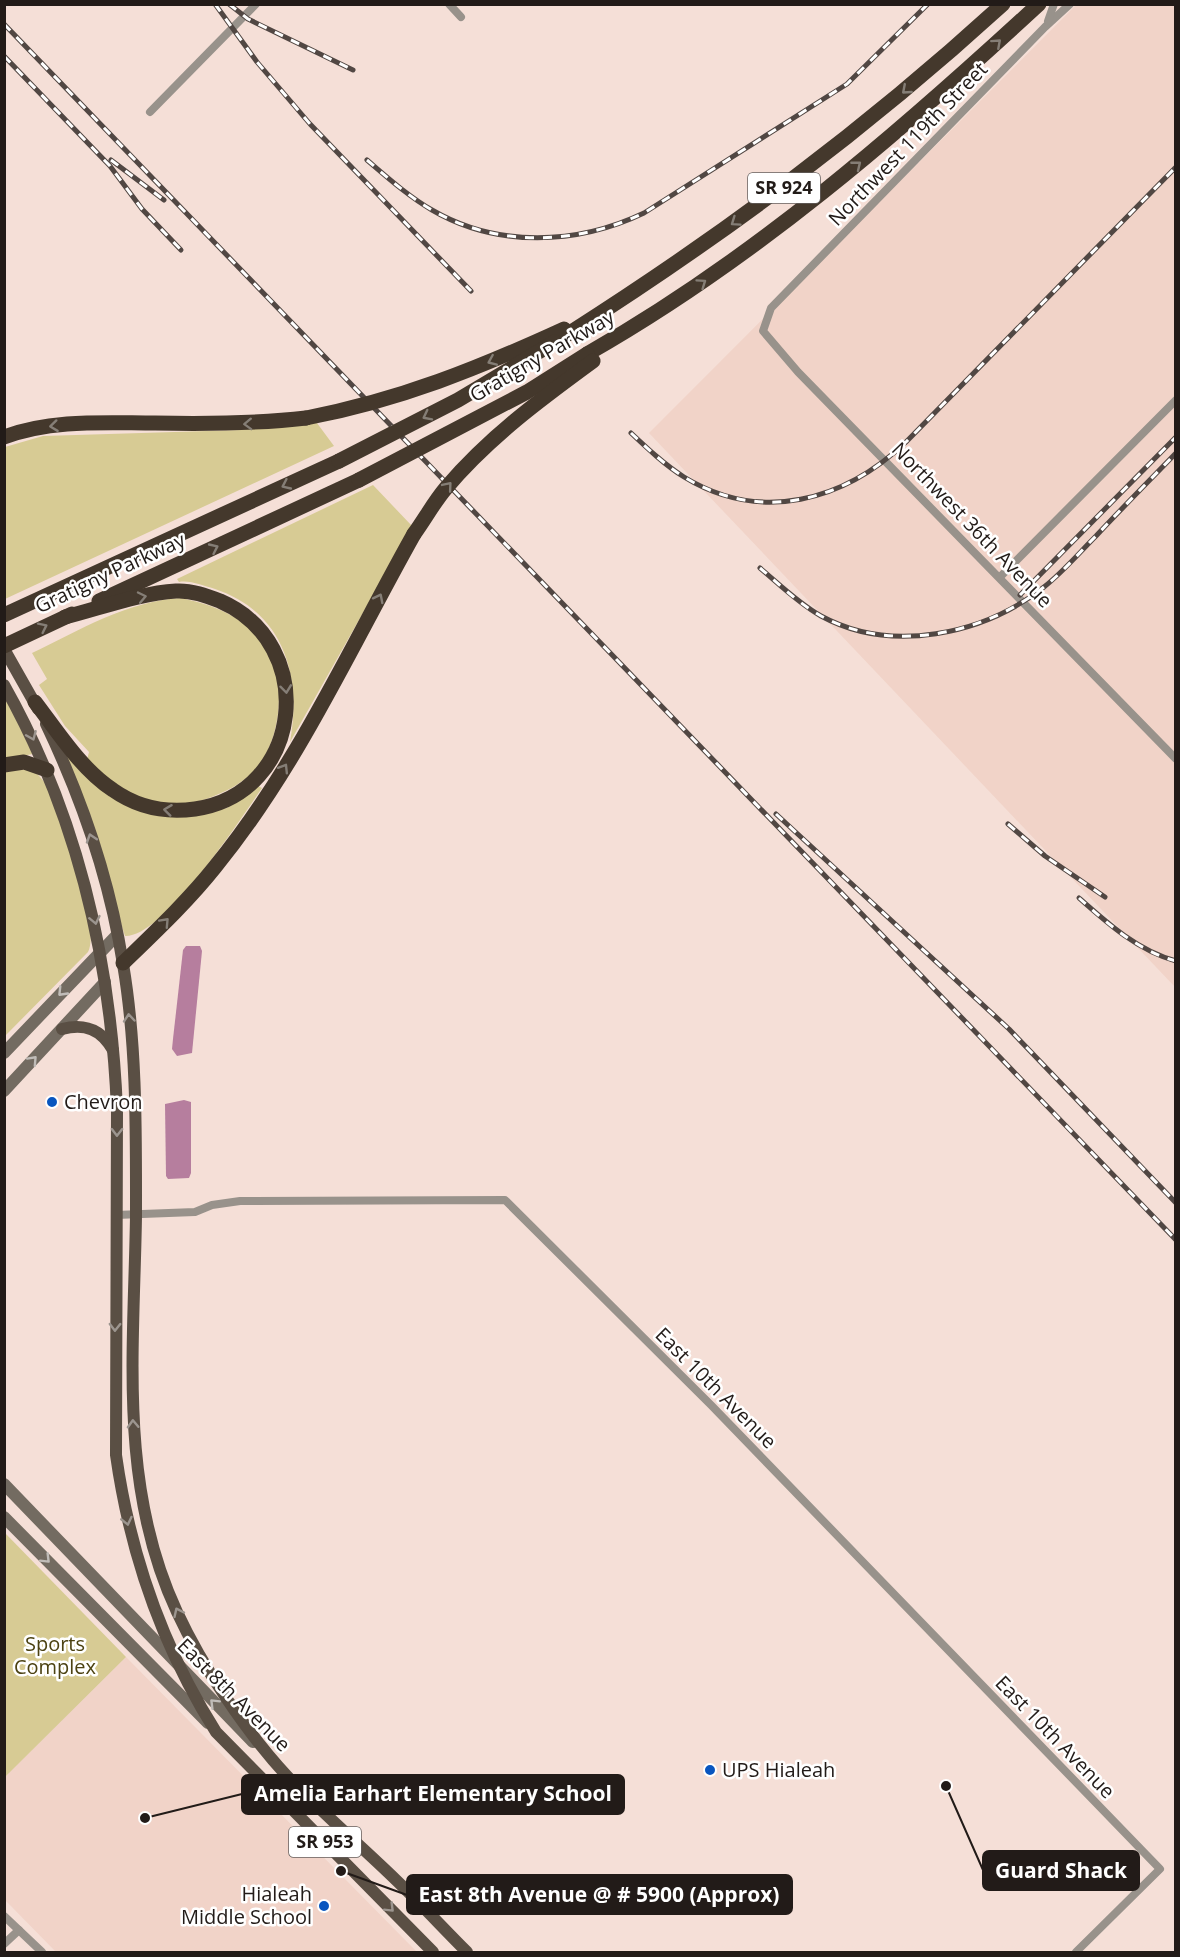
<svg xmlns="http://www.w3.org/2000/svg" width="1180" height="1957" font-family="'Open Sans',sans-serif">
<style>
.built{fill:#f1d3c8}
.green{fill:#d7cb94}
.water{fill:#b67e9e}
.lines{fill:none;stroke-linecap:round;stroke-linejoin:round}
.street{stroke:#98928b;stroke-width:8}
.secondary{stroke:#736b61;stroke-width:12}
.primary{stroke:#5a4f44;stroke-width:12}
.highway{stroke:#44382c;stroke-width:15}
.rail-casing{stroke:#514743;stroke-width:5}
.rail{stroke:#fff;stroke-width:3;stroke-dasharray:9;stroke-linecap:butt}
.highway-bridge{stroke:#44382c;stroke-width:15}
.oneway{stroke:#857e76}
.oneway2{stroke:#9c958f}
.oneway3{stroke:#c0bcb8}
.poi-dot{fill:#0855bf;stroke:#fff;stroke-width:2}
.labels{text-anchor:middle;stroke-width:5;stroke-linejoin:round;paint-order:stroke}
.shield{fill:#fff;stroke:#645f5d;stroke-width:1.5}
.shield-label{font-size:18px;font-weight:bold;fill:#221b18}
.street-label{font-size:20px;fill:#221b18;stroke:#fff}
.poi-label{font-size:20px;fill:#221b18;stroke:#fff;text-anchor:start}
.park-label{font-size:20px;fill:#4c4212;stroke:#fff}
.leader{fill:none;stroke:#221b18;stroke-width:2}
.callout-dot{fill:#221b18;stroke:#fff;stroke-width:2}
.callout{fill:#221b18;stroke:#221b18;stroke-width:2}
.callout-label{font-size:21px;text-anchor:middle;font-weight:bold;fill:#fff}
</style>
<rect width="100%" height="100%" fill="#f5dfd7"/>
<!-- built -->
<g class="built">
<path d="M1076 5H1175V987L649 433Z"/>
<path d="M126 1657 417 1952H56L5 1900V1777Z"/>
</g>
<!-- green -->
<g class="green">
<path d="M314 419 334 446 5 599V447L43 436 240 430Z"/>
<path d="M373 485 412 526 290 742C302 676 284 612 215 589 204 586 190 580 179 582L177 579Z"/>
<path d="M181 598C214 605 246 617 266 647 288 681 281 744 253 772 240 785 223 793 206 799 190 804 167 807 151 802 125 794 107 778 87 760L89 752 65 726 39 685 47 679 32 653C80 630 127 601 181 598Z"/>
<path d="M4 695 33 754 5 759Z"/>
<path d="M65 754 101 787 196 814 227 808 258 786 262 788C240 820 163 938 125 936Z"/>
<path d="M5 769 34 770 46 784C57 814 102 927 88 952L5 1036Z"/>
<path d="M5 1533 126 1657 5 1777Z"/>
</g>
<!-- water -->
<g class="water">
<path d="M186 946H200L202 951 192 1053 177 1056 172 1049 173 1039 183 950Z"/>
<path d="M184 1100 191 1102V1173L189 1178 168 1179 166 1176 165 1104Z"/>
</g>
<g class="lines">
<!-- street -->
<g class="street">
<path d="M449 4 461 17"/>
<path d="M1070 4 1045 27 771 308 763 331 798 372 1176 759"/>
<path d="M1048 21 1054 4"/>
<path d="M150 112 256 4"/>
<path d="M1000 577 1176 400"/>
<path d="M116 1215 195 1212 212 1205 240 1201 505 1200 711 1405 1160 1869 1076 1952"/>
<path d="M4 1916 42 1952"/>
<path d="M4 1944 19 1930"/>
</g>
<!-- secondary -->
<g class="secondary">
<path d="M4 1053 117 935"/>
<path d="M4 1091 105 982"/>
<path d="M4 1484 253 1742"/>
<path d="M4 1517 208 1723"/>
</g>
<!-- primary -->
<g class="primary">
<path d="M4 649 38 709"/>
<path d="M4 685C78 816 111 960 117 1110L116 1455C130 1554 163 1648 216 1732L433 1952"/>
<path d="M46 724C82 799 110 882 123 964 137 1046 136 1133 136 1216 134 1350 118 1486 177 1612 202 1666 246 1732 287 1776 321 1812 360 1845 396 1880 420 1903 443 1928 467 1952"/>
<path d="M62 1029C85 1023 101 1029 113 1050"/>
</g>
<!-- highway -->
<g class="highway">
<path d="M568 334C725 234 865 130 1003 4"/>
<path d="M587 354C754 259 898 134 1039 4"/>
<path d="M4 437C52 419 105 423 155 423 206 424 256 424 306 418"/>
<path d="M99 601 359 480"/>
<path d="M4 615 339 461"/>
<path d="M4 646 72 614"/>
<path d="M35 702C58 732 81 769 113 790 137 807 166 813 195 809 304 793 319 644 220 601 207 596 191 590 176 591 140 593 101 608 65 617"/>
<path d="M4 765 24 762 47 770"/>
<path d="M123 963C155 932 188 901 215 867 297 767 351 646 414 534"/>
</g>
<defs>
<g id="rail">
<path d="M215 4 257 62 310 124 471 291"/>
<path d="M229 4 248 19 353 70"/>
<path d="M4 24 1176 1240"/>
<path d="M4 56 110 166 142 209 181 250"/>
<path d="M111 160 164 200"/>
<path d="M367 160C388 178 408 196 432 210 497 248 577 245 644 213L847 84 928 4"/>
<path d="M631 433C648 449 665 465 684 477 761 524 844 501 906 442L1176 167"/>
<path d="M760 568C779 584 798 603 821 616 891 654 983 635 1044 587 1063 572 1079 553 1096 536 1122 508 1149 481 1176 453"/>
<path d="M1020 595 1176 437"/>
<path d="M776 814 1009 1029 1176 1203"/>
<path d="M1008 824 1045 856 1105 897"/>
<path d="M1079 898C1107 923 1138 951 1176 961"/>
</g>
</defs>
<!-- rail casing -->
<use href="#rail" class="rail-casing"/>
<!-- rail -->
<use href="#rail" class="rail"/>
<!-- highway-bridge -->
<g class="highway-bridge">
<path d="M306 418C400 400 479 368 564 329"/>
<path d="M339 461 458 400 555 342"/>
<path d="M359 480 527 392 587 354"/>
<path d="M414 534C425 519 434 502 446 488 488 438 541 399 593 361"/>
</g>
</g>
<!-- one-way arrows -->
<defs><path id="oneway-chevron" d="M-2-3.5L2.5 0L-2 3.5" fill="none" stroke-width="1.6" stroke-linecap="round" stroke-linejoin="round" transform="scale(1.5)"/></defs>
<g class="oneway">
<use href="#oneway-chevron" transform="translate(997 43) rotate(-42)"/>
<use href="#oneway-chevron" transform="translate(906 90) rotate(139)"/>
<use href="#oneway-chevron" transform="translate(857 165) rotate(-39)"/>
<use href="#oneway-chevron" transform="translate(735 222) rotate(145)"/>
<use href="#oneway-chevron" transform="translate(702 283) rotate(-35)"/>
<use href="#oneway-chevron" transform="translate(492 361) rotate(157)"/>
<use href="#oneway-chevron" transform="translate(427 416) rotate(153)"/>
<use href="#oneway-chevron" transform="translate(248 424) rotate(178)"/>
<use href="#oneway-chevron" transform="translate(54 426) rotate(173)"/>
<use href="#oneway-chevron" transform="translate(286 485) rotate(155)"/>
<use href="#oneway-chevron" transform="translate(448 486) rotate(-50)"/>
<use href="#oneway-chevron" transform="translate(214 548) rotate(-25)"/>
<use href="#oneway-chevron" transform="translate(142 597) rotate(-12)"/>
<use href="#oneway-chevron" transform="translate(379 598) rotate(-63)"/>
<use href="#oneway-chevron" transform="translate(43 627) rotate(-26)"/>
<use href="#oneway-chevron" transform="translate(286 689) rotate(83)"/>
<use href="#oneway-chevron" transform="translate(284 768) rotate(-58)"/>
<use href="#oneway-chevron" transform="translate(168 810) rotate(-173)"/>
<use href="#oneway-chevron" transform="translate(165 922) rotate(-47)"/>
</g>
<g class="oneway2">
<use href="#oneway-chevron" transform="translate(32 736) rotate(67)"/>
<use href="#oneway-chevron" transform="translate(91 838) rotate(-108)"/>
<use href="#oneway-chevron" transform="translate(95 920) rotate(78)"/>
<use href="#oneway-chevron" transform="translate(129 1018) rotate(-95)"/>
<use href="#oneway-chevron" transform="translate(117 1132) rotate(91)"/>
<use href="#oneway-chevron" transform="translate(115 1327) rotate(91)"/>
<use href="#oneway-chevron" transform="translate(133 1424) rotate(-92)"/>
<use href="#oneway-chevron" transform="translate(127 1521) rotate(77)"/>
<use href="#oneway-chevron" transform="translate(178 1612) rotate(-115)"/>
<use href="#oneway-chevron" transform="translate(390 1908) rotate(45)"/>
</g>
<g class="oneway3">
<use href="#oneway-chevron" transform="translate(62 992) rotate(134)"/>
<use href="#oneway-chevron" transform="translate(33 1060) rotate(-47)"/>
<use href="#oneway-chevron" transform="translate(46 1559) rotate(45)"/>
<use href="#oneway-chevron" transform="translate(214 1703) rotate(-135)"/>
</g>
<!-- markers -->
<g class="poi-dot">
<circle cx="52" cy="1102" r="6"/>
<circle cx="710" cy="1770" r="6"/>
<circle cx="324" cy="1906" r="6"/>
</g>
<g class="labels">
<!-- shield labels -->
<g class="shield">
<rect x="748" y="173" width="72" height="30" rx="4.5"/>
<rect x="289" y="1827" width="72" height="30" rx="4.5"/>
</g>
<g class="shield-label">
<text x="784" y="194">SR 924</text>
<text x="325" y="1848">SR 953</text>
</g>
<!-- street labels -->
<g class="street-label">
<text transform="translate(908 144) rotate(-46)" y="7">Northwest 119th Street</text>
<text transform="translate(542 356) rotate(-30)" y="7">Gratigny Parkway</text>
<text transform="translate(972 525) rotate(46)" y="7">Northwest 36th Avenue</text>
<text transform="translate(110 573) rotate(-25)" y="7">Gratigny Parkway</text>
<text transform="translate(716 1388) rotate(45)" y="7">East 10th Avenue</text>
<text transform="translate(234 1695) rotate(45)" y="7">East 8th Avenue</text>
<text transform="translate(1055 1737) rotate(46)" y="7">East 10th Avenue</text>
</g>
<!-- poi labels -->
<g class="poi-label">
<text x="64" y="1109">Chevron</text>
<text x="722" y="1777">UPS Hialeah</text>
<text x="312" y="1901" text-anchor="end">Hialeah<tspan x="312" dy="23">Middle School</tspan></text>
</g>
<!-- park labels -->
<g class="park-label">
<text x="55" y="1651">Sports<tspan x="55" dy="23">Complex</tspan></text>
</g>
</g>
<!-- callouts -->
<path class="leader" d="M145 1818L242 1794M946 1786L983 1870M341 1871L407 1895"/>
<g class="callout-dot">
<circle cx="145" cy="1818" r="6"/>
<circle cx="946" cy="1786" r="6"/>
<circle cx="341" cy="1871" r="6"/>
</g>
<g class="callout">
<rect x="242" y="1775" width="382" height="39" rx="6"/>
<rect x="983" y="1851" width="156" height="39" rx="6"/>
<rect x="407" y="1875" width="385" height="39" rx="6"/>
</g>
<g class="callout-label">
<text x="433" y="1801">Amelia Earhart Elementary School</text>
<text x="1061" y="1878">Guard Shack</text>
<text x="599" y="1902">East 8th Avenue @ # 5900 (Approx)</text>
</g>
<!-- border -->
<rect width="1180" height="1957" fill="none" stroke="#221b18" stroke-width="12"/>
</svg>
